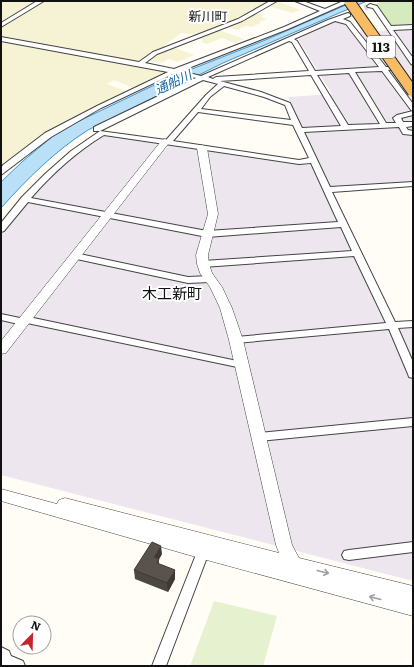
<svg xmlns="http://www.w3.org/2000/svg" width="414" height="667" font-family="Literata,'Noto Sans JP',serif">
<style>
.industrial{fill:#eee6ef}
.farmland{fill:#f6f3d4}
.green{fill:#d5ebbd}
.pitch{fill:#e6f2cf}
.water{fill:#b9e0f7;stroke:#3f96cf}
.lines{fill:none;stroke-linecap:round;stroke-linejoin:round}
.minor-tunnel{stroke:#dbdad3;stroke-width:6;stroke-dasharray:6 3;stroke-linecap:butt}
.minor-casing{stroke:#444;stroke-width:2}
.tertiary-casing{stroke:#444;stroke-width:1}
.minor{fill:#fff;fill-rule:evenodd}
.tertiary{fill:#fff;fill-rule:evenodd}
.trunk-bridge-casing{stroke:#222;stroke-width:12;stroke-linecap:butt}
.trunk-bridge{stroke:#f7bc64;stroke-width:10}
.wall{fill:#4d4742}
.shaded-wall{fill:#3f3936}
.building{fill:#5a524d;stroke:#3f3936}
.oneway{stroke:#a0a0a0}
.labels{text-anchor:middle;stroke-width:4;stroke-linejoin:round;paint-order:stroke}
.far-neighbourhood-label{font-size:13px;fill:#111;stroke:#fff}
.shield{fill:#fff;stroke:#585858;stroke-width:1}
.shield-label{font-size:13px;font-weight:bold;fill:#111}
.far-water-label{font-size:13px;font-style:italic;fill:#1768a6;stroke:#fff}
.neighbourhood-label{font-size:15px;fill:#111;stroke:#fff}
</style>
<rect width="100%" height="100%" fill="#fffdf5"/>
<!-- industrial -->
<g class="industrial">
<path d="M335 21H342L351 32 413 29V182L329 188 288 97 332 94 298 39Z"/>
<path d="M96 133 313 166 388 330 413 328V581L1 475V224L19 201 57 163Z"/>
</g>
<!-- farmland -->
<path class="farmland" d="M1 1H276L300 10 292 13 265 5 253 12 264 15 261 17 267 19 259 22 261 23 252 27 246 26 236 30 223 25 216 29 244 39 235 43 222 38 207 44 201 42 203 40 197 38V35L181 33 159 50 173 47 194 55 178 62 168 59 162 63 143 60 136 65 160 70 167 73 136 89 114 80 107 84 128 92 68 122 3 167H1Z"/>
<!-- green -->
<path class="green" d="M382 1H413V26H391L376 6V4Z"/>
<!-- pitch -->
<path class="pitch" d="M214 601 277 616 263 666H190Z"/>
<!-- water -->
<path class="water" d="M355 1H367L223 63 88 130C55 151 27 179 1 208V182L23 161 53 136 77 122 169 78 263 41Z"/>
<g class="lines">
<!-- minor-tunnel -->
<path class="minor-tunnel" d="M348 15 367 7"/>
<defs>
<g id="minor">
<path d="M37 1H44L1 27V23Z"/>
<path d="M270 1H277L242 21 157 54 145 63 174 69 284 27 320 11 295 1H303L325 9 341 2H345V4L288 29 181 71 201 76 328 20 348 13 350 14V16L343 19 350 22 386 67H398V69L388 70 413 104V115L401 118 403 122H413V126L406 127 408 130 413 131V135L403 134 399 127 304 132 330 187 413 182V186L332 192 395 322 413 321V327L398 328 413 362V378L409 377 408 374 389 329 236 343 231 340 236 337 386 323 354 256 203 267 198 264 203 261 352 251 341 227 207 237 28 202 4 231 1 232V223L22 197 45 174 71 151 100 131 166 140 206 95 218 84 203 80 100 131H94V127L196 78 175 73 101 108 51 137 1 175V168L3 165 45 133 97 106 168 72 1 41V37L139 62 153 52 238 19ZM335 21 346 24 379 67 315 71 297 41 294 39ZM289 41 292 42 309 71 216 77 213 79 208 77ZM382 71 411 110 413 111 397 115 393 118 396 123H386L355 72ZM349 73 380 124 348 125 317 75ZM311 75 341 126 302 128 290 103 261 92 220 81ZM224 86 264 97 285 105 291 120 201 109 210 97ZM198 112 293 125 309 158 299 160 173 141ZM104 135 299 164 311 163 338 222 207 231 31 198C53 173 76 152 104 135Z"/>
<path d="M370 4 377 6 391 26 413 25V29L393 30 413 58V65L411 64 373 8 368 7 367 6Z"/>
<path d="M75 253 188 277 210 276 215 279 210 282 188 283 72 258 71 256 72 254Z"/>
<path d="M1 314 20 318 24 316 242 362 246 363 247 365 246 367 242 368 27 323 23 325 1 320Z"/>
<path d="M413 418V426L259 441 255 440 253 437 255 434 259 433Z"/>
<path d="M413 542V552L349 560 344 559 342 555 344 551 349 550Z"/>
<path d="M203 547 208 548 209 552 166 666H152L197 552 198 548Z"/>
<path d="M1 647 9 651 11 656 23 661 25 666H1Z"/>
</g>
<g id="tertiary">
<path d="M165 139 170 142 168 144 6 353 1 354V341L162 140Z"/>
<path d="M202 145 207 148 218 214 208 255 209 264 212 273 222 287 232 308 243 340 292 545 299 558 413 586V616L203 559 1 501V489L57 504 59 500 65 498 279 553 276 545 229 340 220 308 210 287 200 273 197 264 196 255 208 214 197 148Z"/>
</g>
</defs>
<!-- minor casing -->
<use href="#minor" class="minor-casing"/>
<!-- tertiary casing -->
<use href="#tertiary" class="tertiary-casing"/>
<!-- minor -->
<use href="#minor" class="minor"/>
<!-- tertiary -->
<use href="#tertiary" class="tertiary"/>
<defs>
<path id="trunk-bridge" d="M349 1 413 92"/>
</defs>
<!-- trunk-bridge casing -->
<use href="#trunk-bridge" class="trunk-bridge-casing"/>
<!-- trunk-bridge -->
<use href="#trunk-bridge" class="trunk-bridge"/>
</g>
<!-- wall -->
<path class="wall" d="M162 554 159 559V564L175 579 168 592 135 579 134 570Z"/>
<!-- shaded-wall -->
<g class="shaded-wall">
<path d="M161 546 162 554 155 566 154 557Z"/>
<path d="M175 570V579L168 592 167 583Z"/>
</g>
<!-- building -->
<path class="building" d="M152 542 161 546 154 557 159 559 157 563 175 570 167 583 134 570Z"/>
<!-- one-way arrows -->
<defs><path id="oneway-shaft" d="M-6 0H5M1.5-3L5.5 0L1.5 3" fill="none" stroke-width="1.6" stroke-linecap="round" stroke-linejoin="round"/></defs>
<g class="oneway">
<use href="#oneway-shaft" transform="translate(323 572) rotate(14)"/>
<use href="#oneway-shaft" transform="translate(375 598) rotate(-165)"/>
</g>
<g class="labels">
<!-- far-neighbourhood labels -->
<g class="far-neighbourhood-label">
<text x="208" y="21">新川町</text>
</g>
<!-- shield labels -->
<rect class="shield" x="367" y="36" width="28" height="22" rx="3"/>
<g class="shield-label">
<text x="381" y="52">113</text>
</g>
<!-- far-water labels -->
<g class="far-water-label">
<text transform="translate(173 82) rotate(-25)" y="5">通船川</text>
</g>
<!-- neighbourhood labels -->
<g class="neighbourhood-label">
<text x="172" y="299">木工新町</text>
</g>
</g>
<!-- border -->
<rect width="414" height="667" fill="none" stroke="#111111" stroke-width="4"/>
<!-- north arrow -->
<g transform="translate(32 635) rotate(23)"><circle r="19" fill="#ffffff" stroke="#a0a0a0"/>
<path d="M0-3L7 15L0 10L-7 15Z" fill="#c4262e"/>
<text y="-6" font-size="11" font-weight="bold" text-anchor="middle" fill="#111111">N</text>
</g>
</svg>
